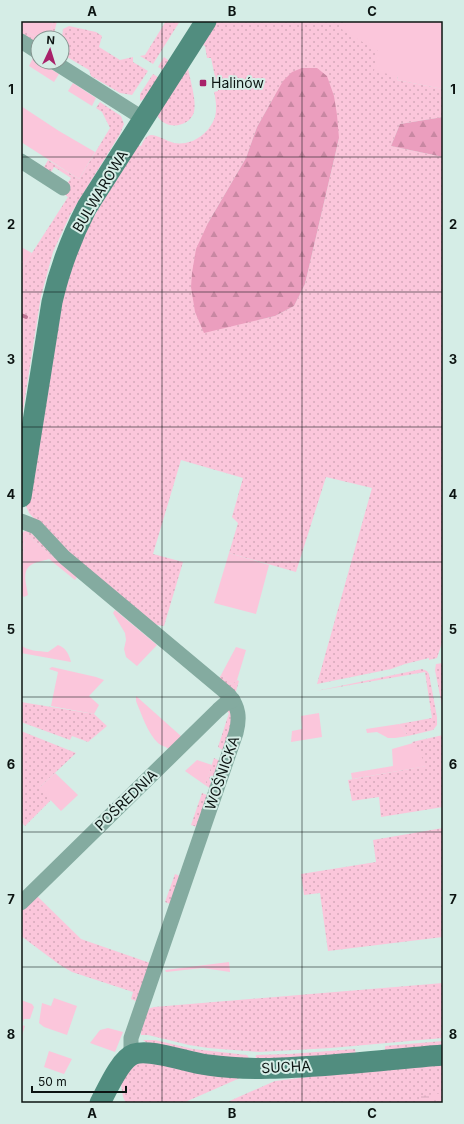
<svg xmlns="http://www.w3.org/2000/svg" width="464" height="1124" font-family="Inter,sans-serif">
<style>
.grass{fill:url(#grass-dots);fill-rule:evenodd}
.forest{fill:url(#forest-firs)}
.wetland{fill:url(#wetland-marsh)}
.garden{fill:#fbc6db}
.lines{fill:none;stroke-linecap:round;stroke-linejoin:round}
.stream{stroke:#bf7695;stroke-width:4}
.street{stroke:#84aba0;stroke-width:15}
.secondary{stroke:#518d7f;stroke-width:21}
.grid{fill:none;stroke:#0c1412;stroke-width:1;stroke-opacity:0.55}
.poi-dot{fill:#a8216a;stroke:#d5ede6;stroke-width:1.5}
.labels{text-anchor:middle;stroke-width:4;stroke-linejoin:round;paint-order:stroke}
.poi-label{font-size:14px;fill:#0c1412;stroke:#d5ede6;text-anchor:start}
.street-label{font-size:14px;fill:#0c1412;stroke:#d5ede6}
.neatline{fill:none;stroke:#0c1412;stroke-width:1.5}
.grid-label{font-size:13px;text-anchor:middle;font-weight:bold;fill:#0c1412}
</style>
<defs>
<pattern id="grass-dots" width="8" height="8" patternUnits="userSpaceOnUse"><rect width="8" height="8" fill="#fbc6db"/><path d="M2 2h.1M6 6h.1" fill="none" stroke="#d6a9bb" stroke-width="1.8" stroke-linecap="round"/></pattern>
<pattern id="forest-firs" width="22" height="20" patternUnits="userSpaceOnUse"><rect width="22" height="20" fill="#eb9ebe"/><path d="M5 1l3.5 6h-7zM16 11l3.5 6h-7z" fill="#c887a2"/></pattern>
<pattern id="wetland-marsh" width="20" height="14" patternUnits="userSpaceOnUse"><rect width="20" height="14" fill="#fbc6db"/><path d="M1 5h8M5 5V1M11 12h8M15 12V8" fill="none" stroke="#d6a9bb"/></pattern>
</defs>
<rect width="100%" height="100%" fill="#d5ede6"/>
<!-- grass -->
<g class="grass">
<path d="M53 21H57L53 38H49Z"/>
<path d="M166 21H180L153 64 140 56 145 55Z"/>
<path d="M214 21H350L376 36 398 76 397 80 443 89V117L400 124 391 146 443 157V368L442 375 443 376V640L437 658 429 660V658L405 664 391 669 317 684 372 488 326 477 296 572 229 553 238 523 232 517 243 478 181 460 153 554 183 562 164 626 151 624 63 549 29 513 26 506 54 329 72 254 136 144 141 146C143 142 145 136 151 135 157 135 167 141 174 143 192 146 209 134 215 117 217 109 216 100 214 92L218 91 211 58H207L205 46 203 45ZM275 95 339 138 305 284 294 306 275 316 258 320 208 223 246 158 257 127Z"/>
<path d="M69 26 96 32 102 36 99 47 120 60 133 57V62L148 71 132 95 120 93 91 76 89 70 62 54V38L63 29Z"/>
<path d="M21 28 38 38V46L21 35Z"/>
<path d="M164 57 172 63 166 72 158 67Z"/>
<path d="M188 68C190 80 197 101 194 112 189 129 162 130 157 114Z"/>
<path d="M153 74 161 79 144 99 140 101V94Z"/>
<path d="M100 102 121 116 124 124 120 134 70 215 53 252 41 296 21 423V270L68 197 61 192 71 178 54 167 50 174 43 169 48 160 79 179 110 128 102 112 96 108Z"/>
<path d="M28 530 77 577 26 534 21 567 22 534 23 532Z"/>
<path d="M443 663V711L435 670 436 664Z"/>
<path d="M422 669 427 671 429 674 437 717V725L433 730 408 736 399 724 432 718 425 672 316 691Z"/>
<path d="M221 675 231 684 235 682 237 680 239 681 236 691 234 693 218 680Z"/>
<path d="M21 702 94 714 107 726 88 742 72 736 70 740 21 722Z"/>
<path d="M229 707 235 711 224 751 218 747 229 713 226 711Z"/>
<path d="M21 731 76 753 40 787 51 800 25 826 21 822Z"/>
<path d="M443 735V807L381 817 379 797 352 801 348 780 426 766 412 742Z"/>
<path d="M214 758 220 761 211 789 205 785Z"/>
<path d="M202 793 207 795 197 827 191 825Z"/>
<path d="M443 828V937L328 951 320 893 304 895 301 874 376 862 373 840Z"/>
<path d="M175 874 180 876 170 904 165 902Z"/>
<path d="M36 895 81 939 150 963 138 1002 131 999 133 992 72 972 60 965 21 936V910Z"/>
<path d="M443 983V1038L331 1048 259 1052 208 1048 189 1045 148 1035H141V1032L147 1009 154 1007Z"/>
<path d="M143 1040H155L193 1049 247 1055 249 1058 234 1061 147 1043Z"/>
<path d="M443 1041V1048L385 1053V1046Z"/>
<path d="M355 1049 356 1055 255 1062 256 1055 290 1054Z"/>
<path d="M143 1061 240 1078 183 1103H126L123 1097 121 1084 130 1067Z"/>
<path d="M443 1062V1103H225L275 1081 308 1077V1073Z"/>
</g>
<!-- forest -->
<g class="forest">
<path d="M302 68H317L327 76 334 96 337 115 339 138 305 284 294 306 275 316 204 333 195 312 191 287 192 273 196 249 208 223 246 158 257 127 275 95 283 81 292 72Z"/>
<path d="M443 117V157L391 146 400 124Z"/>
</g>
<!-- wetland -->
<path class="wetland" d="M443 1093V1101L420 1103V1096Z"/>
<!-- garden -->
<g class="garden">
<path d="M21 21H53L49 38H38L21 28Z"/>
<path d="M348 21H443V89L397 80 398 76 374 71 378 51 342 30Z"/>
<path d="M33 58 59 74 54 82 29 66Z"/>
<path d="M73 83 96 98 92 106 68 91Z"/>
<path d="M21 106 59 131 95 152 79 179 21 142Z"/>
<path d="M21 247 32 253 21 270Z"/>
<path d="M26 534 77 577 75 580 49 559C43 561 35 562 31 565 21 571 27 586 28 595L24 597 21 594V567Z"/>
<path d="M229 553 269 565 256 614 214 603Z"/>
<path d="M115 610 157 645 137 666 126 657 124 649 126 640 125 633 113 613Z"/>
<path d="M21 645C27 651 39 651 48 652L58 645C66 648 69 654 71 662L21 653Z"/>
<path d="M236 647 246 650 237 680 234 683 231 684 221 675Z"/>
<path d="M52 667 96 677 104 680 89 696 99 705 94 714 51 706 58 672 49 669Z"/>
<path d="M136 696 182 737 169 749C165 746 161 746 158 743 148 734 141 713 136 701Z"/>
<path d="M319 713 322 737 291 742 292 731 302 729 301 716Z"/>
<path d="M399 724 408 736 395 738H388L377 732 367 733 366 729Z"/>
<path d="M413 743 427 766 352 779 351 773 393 766 392 749Z"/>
<path d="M197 760 212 765 205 785 185 771Z"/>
<path d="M55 773 78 795 61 811 39 788Z"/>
<path d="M229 962 230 972 203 968 166 972 165 970Z"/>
<path d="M54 998 77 1006 67 1035 44 1027 39 1023 42 1003 51 1006Z"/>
<path d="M21 1000 32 1004 34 1007 30 1019H24L22 1025 25 1026 21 1038Z"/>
<path d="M108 1028 123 1032 115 1052 90 1043 100 1030Z"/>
<path d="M49 1051 72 1059 64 1074 44 1067Z"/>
</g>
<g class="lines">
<!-- stream -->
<path class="stream" d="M21 315 26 317"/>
<!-- street -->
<g class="street">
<path d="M21 41 38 52"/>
<path d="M54 62 144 119"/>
<path d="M21 161 63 188"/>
<path d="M21 521 36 527 64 557 229 695C239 707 240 718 236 733L131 1038V1055"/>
<path d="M21 903 218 710 226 703 233 700"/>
</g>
<!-- secondary -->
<g class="secondary">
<path d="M21 497 52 302C60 267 71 238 87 207L206 21"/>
<path d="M100 1103C107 1090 120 1059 134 1054 151 1048 188 1063 208 1065 249 1071 290 1068 331 1065 369 1062 406 1058 443 1055"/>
</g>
</g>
<!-- grid -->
<path class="grid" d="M162 21V1103M302 21V1103M21 157H443M21 292H443M21 427H443M21 562H443M21 697H443M21 832H443M21 967H443"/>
<!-- markers -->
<rect class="poi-dot" x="199" y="79" width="8" height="8" rx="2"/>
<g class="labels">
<!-- poi labels -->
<g class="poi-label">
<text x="211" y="88">Halinów</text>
</g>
<!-- street labels -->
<g class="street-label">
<text transform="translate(100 191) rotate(-59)" y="5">BULWAROWA</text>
<text transform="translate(222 773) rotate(-71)" y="5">WOŚNICKA</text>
<text transform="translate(126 800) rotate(-44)" y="5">POŚREDNIA</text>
<text transform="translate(286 1067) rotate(-3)" y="5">SUCHA</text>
</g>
</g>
<!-- border -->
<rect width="464" height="1124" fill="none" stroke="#d5ede6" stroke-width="44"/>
<!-- north arrow -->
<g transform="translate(50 50) rotate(4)"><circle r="19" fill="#d5ede6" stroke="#859691"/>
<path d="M0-3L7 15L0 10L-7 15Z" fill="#a8216a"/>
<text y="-6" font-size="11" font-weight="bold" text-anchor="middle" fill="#0c1412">N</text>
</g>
<!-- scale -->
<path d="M32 1086v6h94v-6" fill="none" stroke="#0c1412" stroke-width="2"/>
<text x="38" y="1086" font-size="12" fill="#0c1412" stroke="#d5ede6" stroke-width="3" paint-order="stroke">50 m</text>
<rect x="22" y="22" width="420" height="1080" class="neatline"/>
<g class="grid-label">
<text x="92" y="16">A</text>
<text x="232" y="16">B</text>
<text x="372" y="16">C</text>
<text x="11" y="94">1</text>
<text x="453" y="94">1</text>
<text x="11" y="229">2</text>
<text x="453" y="229">2</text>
<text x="11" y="364">3</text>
<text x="453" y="364">3</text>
<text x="11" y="499">4</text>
<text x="453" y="499">4</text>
<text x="11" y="634">5</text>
<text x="453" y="634">5</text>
<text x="11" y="769">6</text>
<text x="453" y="769">6</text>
<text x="11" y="904">7</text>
<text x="453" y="904">7</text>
<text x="11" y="1039">8</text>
<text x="453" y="1039">8</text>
<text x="92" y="1118">A</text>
<text x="232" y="1118">B</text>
<text x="372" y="1118">C</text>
</g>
</svg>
